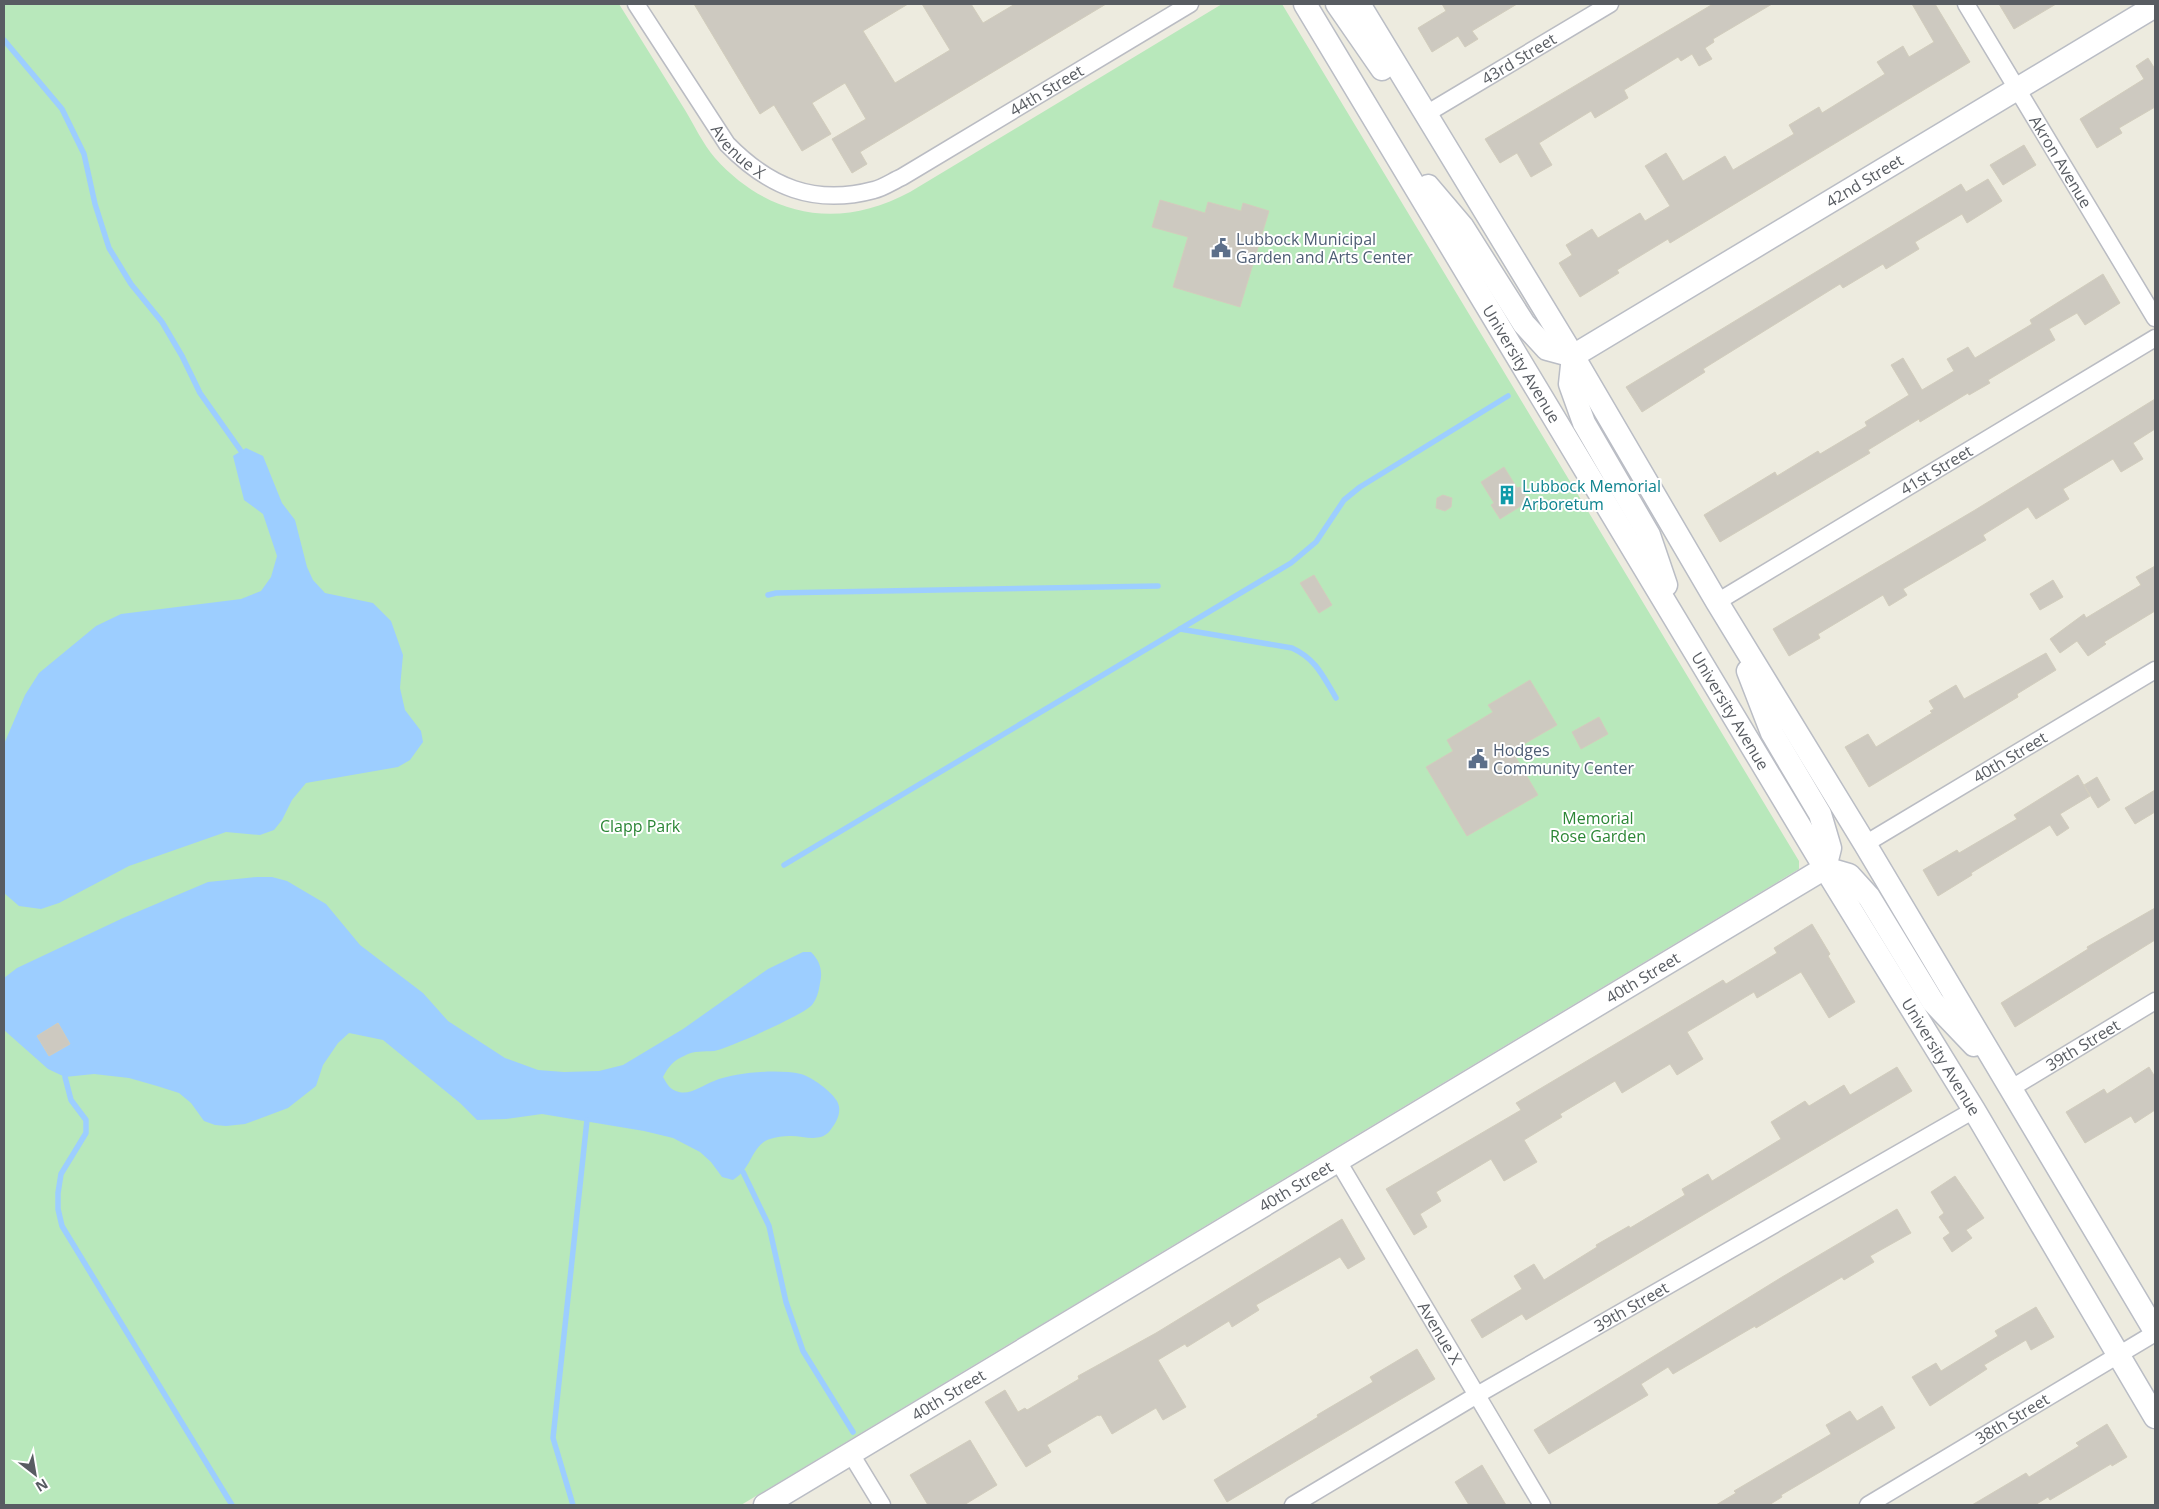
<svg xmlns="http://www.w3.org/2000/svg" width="2159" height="1509" font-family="'Open Sans',sans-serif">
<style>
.green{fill:#b8e8bb}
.water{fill:#9dceff}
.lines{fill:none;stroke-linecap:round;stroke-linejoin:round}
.stream{stroke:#9dceff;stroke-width:5.5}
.building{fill:#cdc9c0;stroke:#d2cdbd}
.street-casing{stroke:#babcc3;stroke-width:19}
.secondary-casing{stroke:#babdc5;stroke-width:25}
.street{stroke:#fff;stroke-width:16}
.secondary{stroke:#fff;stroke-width:22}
.labels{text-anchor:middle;stroke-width:4;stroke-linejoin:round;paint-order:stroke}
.street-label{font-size:16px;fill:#585c62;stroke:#fff}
.service-label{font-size:16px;fill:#4e5e75;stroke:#fff;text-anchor:start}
.culture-label{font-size:16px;fill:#0d838f;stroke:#fff;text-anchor:start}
.park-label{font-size:16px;fill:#2b8635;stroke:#fff}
</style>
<rect width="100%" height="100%" fill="#edebdf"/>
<!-- green -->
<path class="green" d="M4 4H619C641 39 663 75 685 110 694 125 703 144 715 158 769 218 840 230 910 192L1222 4H1282L1799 861V869L741 1505H4Z"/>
<!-- water -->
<g class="water">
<path d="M246 448 263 456 282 503 295 520 307 567 313 580 325 593 373 603 391 621 403 655 400 688 405 710 421 731 423 742 410 760 398 767 306 783 292 800 282 820 274 830 260 835 226 832 129 866 59 903 41 909 19 906 4 893V744L25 695 39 673 96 626 121 614 241 599 261 591 271 577 277 556 263 514 244 500 233 456Z"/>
<path d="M257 877H272L287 881 326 904 360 945 423 993 448 1021 505 1058 538 1070 564 1072 599 1071 623 1065 683 1029 768 969 803 952H811C820 961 823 971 820 983 819 990 817 999 812 1005 805 1014 727 1049 714 1051 703 1052 695 1050 684 1056 674 1060 668 1067 663 1077 667 1084 670 1090 679 1092 691 1095 703 1085 714 1081 736 1072 778 1069 801 1074 813 1078 830 1090 837 1101 843 1112 836 1123 829 1132 818 1143 802 1135 789 1136 783 1136 776 1137 770 1139 756 1143 752 1160 744 1170 741 1174 737 1177 733 1180L722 1177 711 1162 700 1152 673 1138 644 1131 542 1114 506 1119 477 1120 460 1103 383 1040 349 1033 338 1043 323 1065 316 1086 288 1108 245 1124 226 1126 215 1125 204 1121 191 1103 179 1093 157 1086 129 1078 94 1074 65 1077 48 1069 4 1030V978L17 968 123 918 208 882Z"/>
</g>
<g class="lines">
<!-- stream -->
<g class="stream">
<path d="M4 40 62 109 84 154 95 204 109 248 131 284 162 322 182 356 200 393 241 451"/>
<path d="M768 595 776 593 1158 586"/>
<path d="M1180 629 1292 648C1316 659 1323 676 1336 698"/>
<path d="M784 865 1291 563 1316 542 1344 500 1360 487 1508 396"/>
<path d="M65 1077 71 1100 86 1120V1133L61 1174 58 1193V1209L62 1226 232 1505"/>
<path d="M743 1172 769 1226 786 1302 803 1351 853 1432"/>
<path d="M573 1505 553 1438 587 1120"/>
</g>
</g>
<!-- building -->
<g class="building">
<path d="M694 4H908L863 31 895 83 950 50 922 4H971L983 23 1015 4H1106L860 152 867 164 852 173 832 139 866 119 845 83 812 103 831 134 802 151 774 105 760 114Z"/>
<path d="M1442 4H1517L1472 31 1478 39 1465 47 1458 36 1432 52 1418 28 1446 11Z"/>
<path d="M1713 4H1772L1713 39 1714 42 1705 48 1712 59 1699 66 1692 54 1681 61 1678 57 1624 90 1628 98 1595 118 1591 111 1539 143 1552 165 1531 177 1517 153 1500 163 1485 139Z"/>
<path d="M1912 4H1935L1970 62 1670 243 1668 239 1617 270 1619 273 1580 297 1559 263 1572 255 1566 245 1592 229 1598 238 1640 213 1645 221 1670 206 1645 166 1666 153 1683 181 1725 156 1733 170 1794 134 1789 125 1819 107 1822 113 1885 74 1877 62 1903 46 1909 57 1934 42Z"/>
<path d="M1999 4H2056L2014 29Z"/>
<path d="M2148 58 2155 69V107L2119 128 2122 133 2097 148 2080 119 2144 79 2136 66Z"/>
<path d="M2024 145 2036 165 2003 185 1990 165Z"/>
<path d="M1988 179 2002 201 1967 223 1962 214 1915 242 1919 249 1886 269 1883 264 1843 288 1840 284 1703 369 1705 372 1642 412 1626 387 1961 184 1966 192Z"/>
<path d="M1160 200 1205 213 1208 202 1241 211 1243 203 1269 211 1240 307 1173 287 1188 237 1152 227Z"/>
<path d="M2103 274 2120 303 2085 325 2077 313 2049 329 2055 340 1988 380 1990 383 1969 395 1968 393 1920 422 1919 419 1868 450 1870 453 1720 542 1704 515 1775 472 1777 476 1818 451 1820 454 1867 426 1865 422 1909 395 1891 365 1903 358 1922 390 1954 371 1947 359 1968 347 1975 358 2032 324 2030 320Z"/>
<path d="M2155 399V429L2133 443 2143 459 2121 472 2113 459 2063 489 2069 499 2036 519 2028 507 1983 535 1986 540 1903 589 1907 595 1889 606 1883 595 1818 634 1820 638 1789 656 1773 629 1975 510Z"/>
<path d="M1504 467 1517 488 1520 487 1529 501 1500 519 1491 505 1494 503 1481 482Z"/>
<path d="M1443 495 1452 498 1451 507 1445 511 1436 508 1437 498Z"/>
<path d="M2155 566V611L2104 642 2106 644 2088 656 2077 641 2060 653 2050 639 2084 614 2086 618 2141 585 2136 577Z"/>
<path d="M1314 575 1332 605 1319 613 1300 583Z"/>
<path d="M2053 580 2063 597 2040 610 2030 594Z"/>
<path d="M2046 653 2056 670 2017 694 2018 697 1869 787 1845 747 1868 734 1876 747 1932 713 1930 711 1934 709 1929 701 1956 685 1964 699Z"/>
<path d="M1530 680 1557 725 1512 751 1538 795 1467 836 1426 767 1453 751 1447 740 1493 712 1488 705Z"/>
<path d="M1599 717 1608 734 1581 749 1572 732Z"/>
<path d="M2078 775 2090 796 2060 814 2069 828 2057 836 2050 825 1971 873 1972 875 1938 896 1923 870 1957 850 1959 853 2017 819 2014 815Z"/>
<path d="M2097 777 2110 800 2098 808 2084 785Z"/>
<path d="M2155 790V812L2135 824 2125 808Z"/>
<path d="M2155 908V940L2015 1027 2001 1003 2088 949 2087 947Z"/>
<path d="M1812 924 1830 954 1828 956 1855 1002 1829 1018 1801 972 1757 998 1754 992 1687 1032 1703 1059 1677 1075 1670 1064 1622 1093 1615 1081 1560 1114 1562 1117 1524 1140 1537 1162 1504 1181 1491 1159 1436 1192 1441 1201 1420 1214 1427 1227 1414 1235 1386 1189 1521 1110 1516 1103 1723 980 1726 984 1777 953 1774 948Z"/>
<path d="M58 1023 70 1044 49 1056 37 1036Z"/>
<path d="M1897 1067 1912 1091 1526 1320 1522 1314 1482 1338 1471 1320 1522 1289 1514 1276 1534 1264 1544 1280 1597 1247 1596 1245 1629 1226 1630 1228 1685 1195 1682 1189 1708 1174 1712 1181 1781 1139 1771 1122 1805 1101 1809 1106 1844 1085 1850 1095Z"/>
<path d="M2149 1067 2155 1077V1110L2135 1123 2131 1116 2085 1143 2066 1112 2104 1089 2107 1094Z"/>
<path d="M1955 1176 1984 1218 1966 1230 1972 1238 1952 1252 1943 1238 1950 1233 1939 1217 1944 1213 1931 1192Z"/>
<path d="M1897 1209 1911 1233 1870 1256 1874 1262 1844 1280 1842 1277 1756 1328 1755 1326 1673 1374 1668 1367 1641 1384 1648 1395 1549 1454 1534 1430 1782 1277Z"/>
<path d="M1342 1219 1365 1259 1348 1269 1340 1257 1256 1305 1259 1310 1232 1327 1229 1321 1187 1347 1185 1344 1158 1360 1186 1407 1163 1420 1156 1408 1112 1434 1101 1415 1099 1416 1098 1415 1047 1445 1051 1452 1026 1467 985 1402 1005 1390 1018 1412 1025 1408 1027 1410 1079 1379 1078 1376 1156 1333Z"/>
<path d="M2036 1307 2054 1337 2031 1350 2026 1340 1984 1365 1987 1369 1930 1406 1912 1377 1936 1363 1941 1371 1998 1336 1995 1331Z"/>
<path d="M1417 1349 1435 1379 1227 1502 1214 1480 1318 1417 1317 1415 1373 1382 1370 1377Z"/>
<path d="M1882 1406 1895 1428 1781 1495 1782 1497 1769 1505H1716L1736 1493 1734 1491 1831 1434 1826 1425 1850 1411 1857 1421Z"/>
<path d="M2107 1424 2127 1457 2112 1466 2111 1464 2050 1500 2048 1497 2035 1505H1972L2026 1473 2029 1477 2079 1446 2076 1443Z"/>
<path d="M970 1440 997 1485 964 1505H928L910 1475Z"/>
<path d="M1482 1465 1506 1505H1469L1455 1482Z"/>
</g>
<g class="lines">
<defs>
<g id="street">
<path id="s1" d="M636 4 727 144C769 187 814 206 874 190 883 188 893 181 902 177L1190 4"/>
<path id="s2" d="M1966 4 2155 318"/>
<path id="s3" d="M1426 114 1610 4"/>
<path id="s4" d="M1717 602 2155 338"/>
<path id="s5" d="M1865 844 2155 670"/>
<path id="s6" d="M2010 1089 2155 1001"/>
<path id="s7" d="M1338 1161 1542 1505"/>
<path d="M851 1454 882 1505"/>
<path id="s8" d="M1293 1505 1477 1395 1974 1110"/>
<path id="s9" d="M1868 1505 2155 1333"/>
</g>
<g id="secondary">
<path id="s10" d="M1305 4 1825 868 1974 1110 2155 1417"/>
<path d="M1337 4 1382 69"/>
<path d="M1359 4 1573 356 1717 602 1865 844 2155 1331"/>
<path d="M1428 186 1462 226 1524 324 1547 349 1573 356"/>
<path id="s11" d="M1573 356 2155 6"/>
<path d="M1573 356 1570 384 1584 423 1649 535 1666 585"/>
<path d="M1748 671 1772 733 1820 814 1830 848 1825 868"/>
<path d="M1825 868 1849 875 1869 897 1933 1002 1974 1045"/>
<path id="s12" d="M765 1505 1825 868"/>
</g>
</defs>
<!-- street casing -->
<use href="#street" class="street-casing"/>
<!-- secondary casing -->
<use href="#secondary" class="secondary-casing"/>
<!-- street -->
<use href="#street" class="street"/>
<!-- secondary -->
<use href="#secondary" class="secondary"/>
</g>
<!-- icons -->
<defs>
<symbol id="civic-bare" viewBox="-9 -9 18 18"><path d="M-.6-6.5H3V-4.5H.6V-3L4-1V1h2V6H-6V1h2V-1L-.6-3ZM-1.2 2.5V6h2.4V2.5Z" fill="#5c6f8a" stroke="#fff" stroke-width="2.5" paint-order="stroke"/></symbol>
<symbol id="building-bare" viewBox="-9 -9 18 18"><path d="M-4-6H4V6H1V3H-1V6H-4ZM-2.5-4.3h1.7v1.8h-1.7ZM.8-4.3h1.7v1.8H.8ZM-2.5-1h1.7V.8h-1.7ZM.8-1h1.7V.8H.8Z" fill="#0f9aa8" stroke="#fff" stroke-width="2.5" paint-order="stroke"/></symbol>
</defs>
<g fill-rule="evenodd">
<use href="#civic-bare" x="1207" y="234" width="28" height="28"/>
<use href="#building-bare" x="1493" y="481" width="28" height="28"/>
<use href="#civic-bare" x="1464" y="745" width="28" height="28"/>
</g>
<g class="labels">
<!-- street labels -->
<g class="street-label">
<text dy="6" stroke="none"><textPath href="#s3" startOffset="108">43rd Street</textPath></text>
<text dy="6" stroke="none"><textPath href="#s1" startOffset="529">44th Street</textPath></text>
<text dy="6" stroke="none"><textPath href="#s1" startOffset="180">Avenue X</textPath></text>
<text dy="6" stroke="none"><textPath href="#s2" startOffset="184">Akron Avenue</textPath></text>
<text dy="6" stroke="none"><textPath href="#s11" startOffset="340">42nd Street</textPath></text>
<text dy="6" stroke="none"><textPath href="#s10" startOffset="420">University Avenue</textPath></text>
<text dy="6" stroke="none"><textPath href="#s4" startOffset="256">41st Street</textPath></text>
<text dy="6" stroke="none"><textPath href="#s10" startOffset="825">University Avenue</textPath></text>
<text dy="6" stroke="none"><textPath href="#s5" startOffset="169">40th Street</textPath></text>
<text dy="6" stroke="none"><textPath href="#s12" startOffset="1024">40th Street</textPath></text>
<text dy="6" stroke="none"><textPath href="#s6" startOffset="85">39th Street</textPath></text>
<text dy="6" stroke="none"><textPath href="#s10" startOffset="1230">University Avenue</textPath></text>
<text dy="6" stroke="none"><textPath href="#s12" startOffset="619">40th Street</textPath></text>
<text dy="6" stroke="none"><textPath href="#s8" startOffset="392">39th Street</textPath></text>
<text dy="6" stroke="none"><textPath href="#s7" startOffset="200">Avenue X</textPath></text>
<text dy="6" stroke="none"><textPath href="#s12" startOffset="214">40th Street</textPath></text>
<text dy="6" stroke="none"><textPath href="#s9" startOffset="168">38th Street</textPath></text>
</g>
<!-- service labels -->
<g class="service-label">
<text x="1236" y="245">Lubbock Municipal<tspan x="1236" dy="18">Garden and Arts Center</tspan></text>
<text x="1493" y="756">Hodges<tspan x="1493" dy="18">Community Center</tspan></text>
</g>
<!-- culture labels -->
<g class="culture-label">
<text x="1522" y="492">Lubbock Memorial<tspan x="1522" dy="18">Arboretum</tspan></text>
</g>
<!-- park labels -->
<g class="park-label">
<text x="1598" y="824">Memorial<tspan x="1598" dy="18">Rose Garden</tspan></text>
<text x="640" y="832">Clapp Park</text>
</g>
</g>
<!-- border -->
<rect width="2159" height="1509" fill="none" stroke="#585c62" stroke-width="10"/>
<!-- north arrow -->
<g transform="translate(35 1474) rotate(149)" stroke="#ffffff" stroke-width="4" paint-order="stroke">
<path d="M0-4L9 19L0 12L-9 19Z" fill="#585c62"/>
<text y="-8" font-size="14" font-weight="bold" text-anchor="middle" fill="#585c62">N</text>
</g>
</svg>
